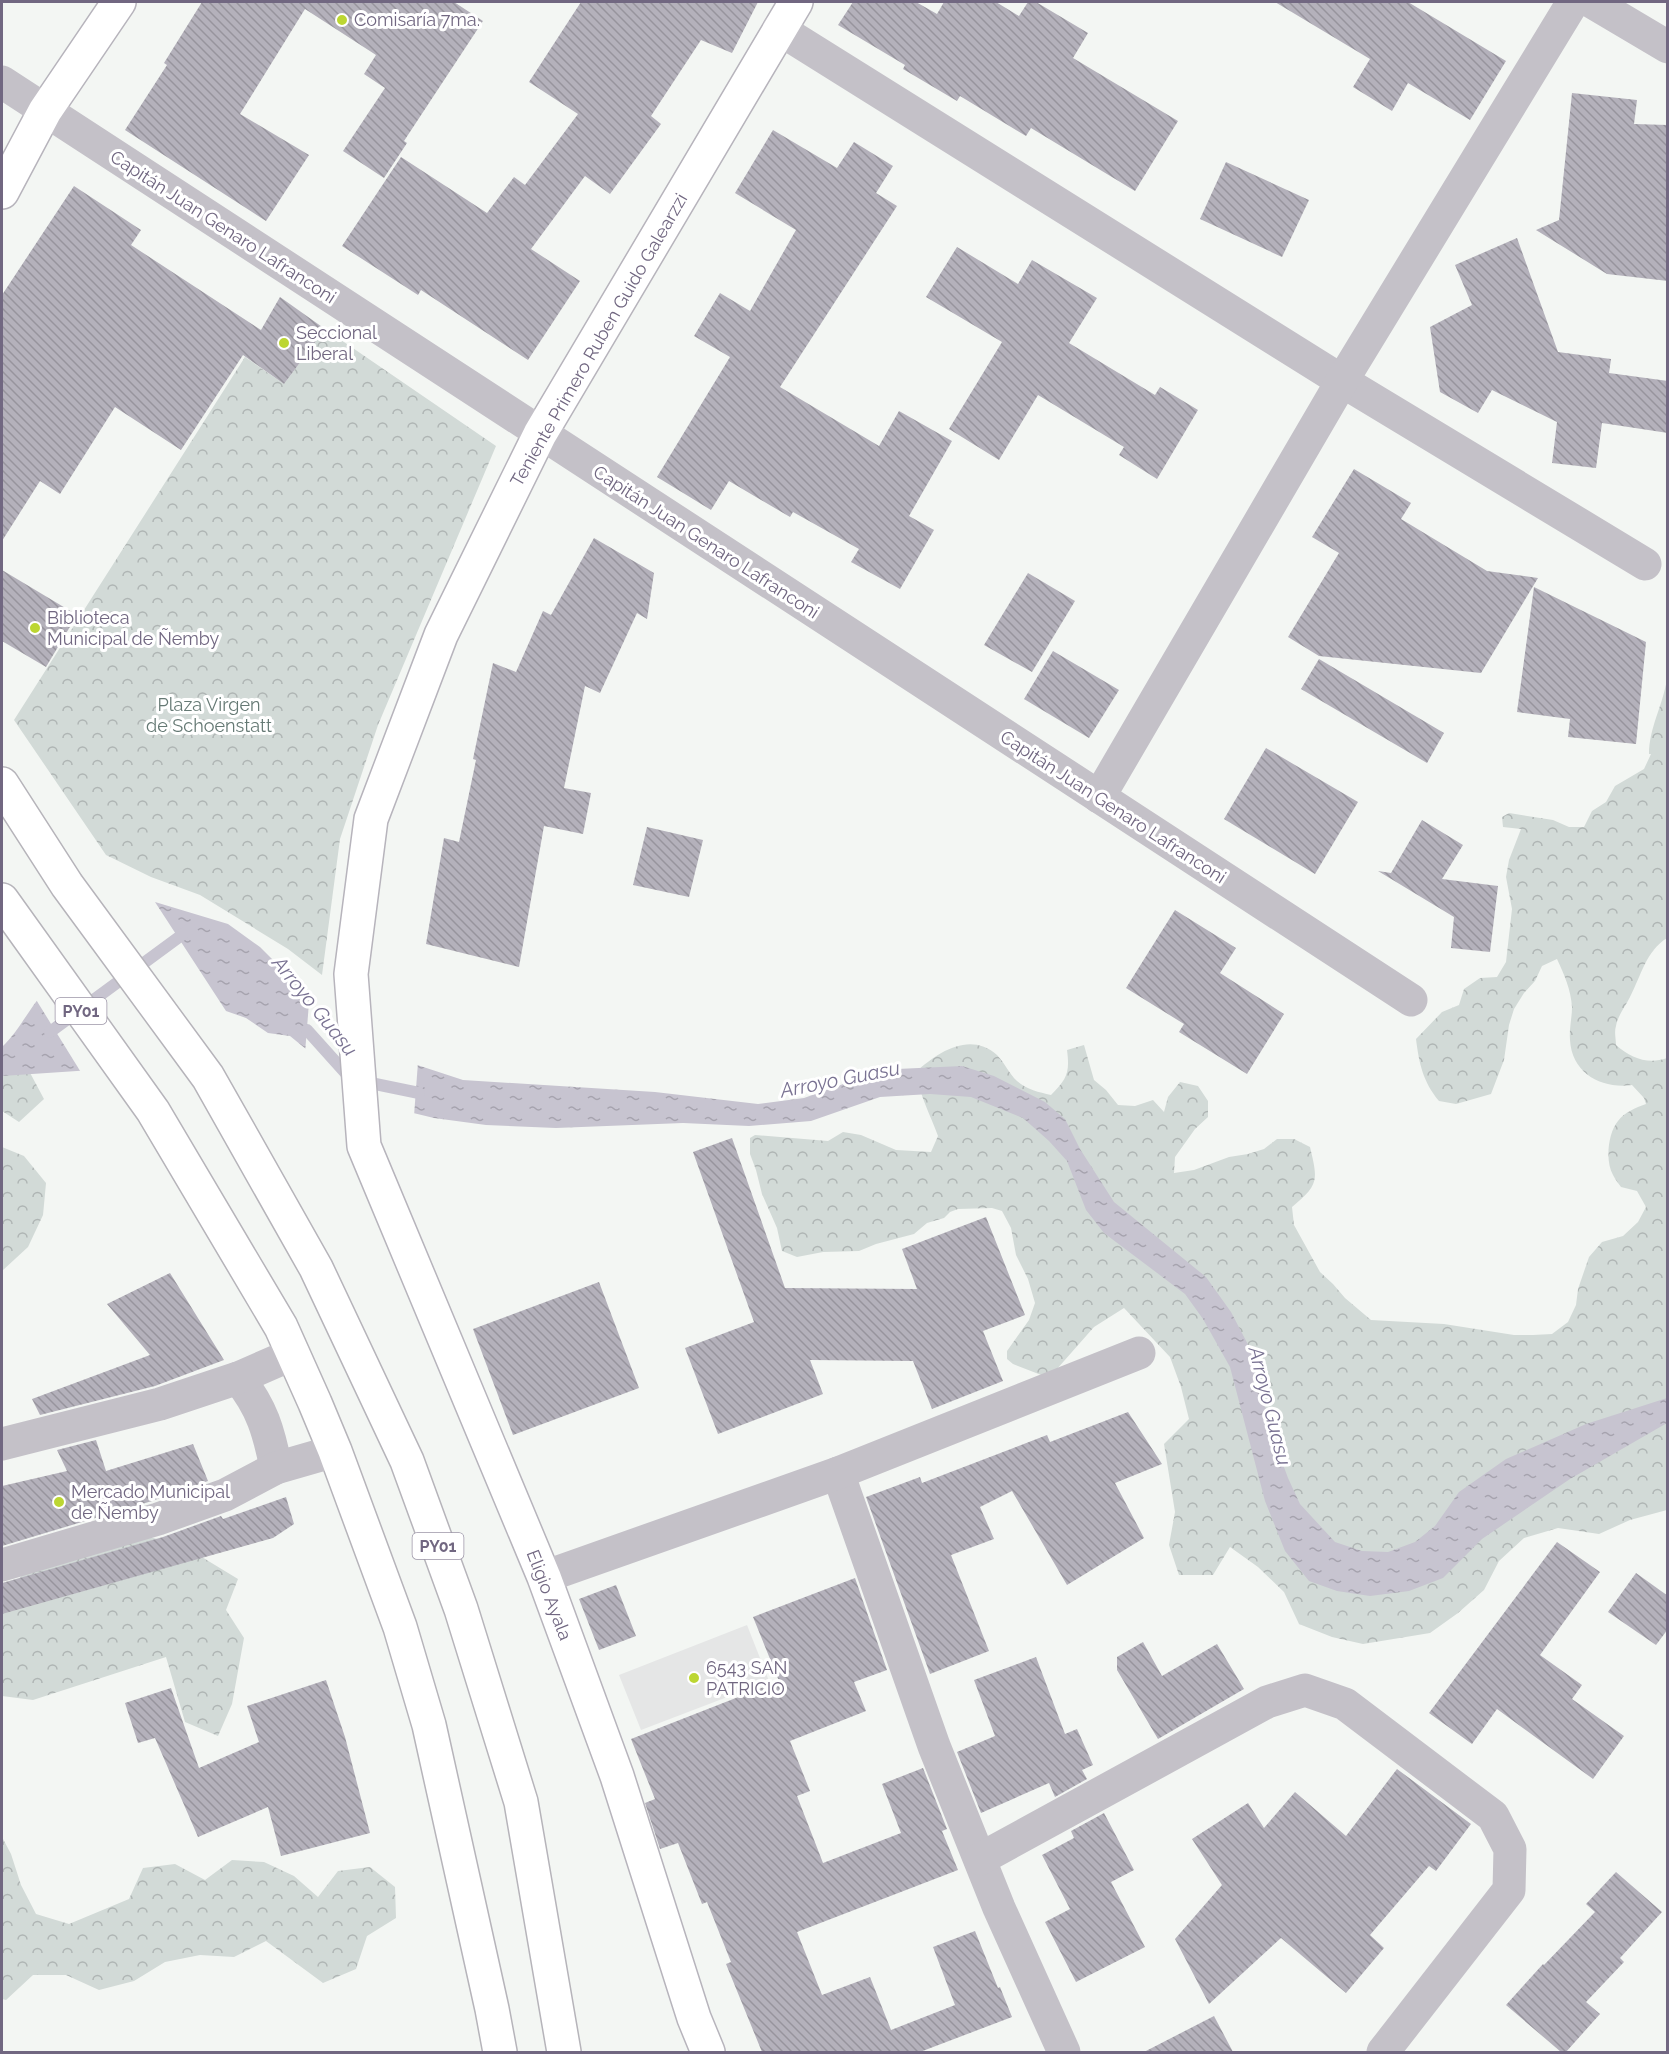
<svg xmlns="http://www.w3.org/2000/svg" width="1669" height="2054" font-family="Raleway,sans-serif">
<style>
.built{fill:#e5e6e6}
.forest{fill:url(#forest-crowns)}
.water{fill:url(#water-ripples)}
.pier{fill:#f3f6f3}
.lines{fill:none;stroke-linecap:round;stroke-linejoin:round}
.stream{stroke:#c7c4d0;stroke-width:12}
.building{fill:url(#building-back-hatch)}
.secondary-casing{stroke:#b7b4bc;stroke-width:36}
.highway-casing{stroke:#b6b4ba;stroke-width:36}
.street{stroke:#c4c1c8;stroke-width:33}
.secondary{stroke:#fff;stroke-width:33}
.highway{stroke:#fff;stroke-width:33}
.poi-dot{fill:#bcd632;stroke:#fff;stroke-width:2}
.labels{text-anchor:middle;stroke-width:6;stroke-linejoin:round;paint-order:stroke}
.shield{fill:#fff;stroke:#9c95a7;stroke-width:1.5}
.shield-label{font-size:16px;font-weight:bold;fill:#716781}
.poi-label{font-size:18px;fill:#716781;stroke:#fff;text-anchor:start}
.street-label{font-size:18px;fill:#716781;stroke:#fff}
.park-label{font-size:18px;fill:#657974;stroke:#fff}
.water-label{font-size:20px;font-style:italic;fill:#797292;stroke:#fff}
</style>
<defs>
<pattern id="forest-crowns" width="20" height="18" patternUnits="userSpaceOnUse" patternTransform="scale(1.5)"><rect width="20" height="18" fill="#d2dad7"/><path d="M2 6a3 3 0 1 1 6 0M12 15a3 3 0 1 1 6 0" fill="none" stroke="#afb5b4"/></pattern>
<pattern id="water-ripples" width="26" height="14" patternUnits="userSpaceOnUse" patternTransform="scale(1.5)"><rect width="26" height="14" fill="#c7c4d0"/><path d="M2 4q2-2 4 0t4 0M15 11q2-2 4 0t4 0" fill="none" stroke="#a6a3ae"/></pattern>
<pattern id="building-back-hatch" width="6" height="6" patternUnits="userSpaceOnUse" patternTransform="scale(1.5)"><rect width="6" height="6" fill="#b4b1bb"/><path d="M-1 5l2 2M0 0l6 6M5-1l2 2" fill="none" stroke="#97949d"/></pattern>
</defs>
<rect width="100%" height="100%" fill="#f3f6f3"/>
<!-- built -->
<path class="built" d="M747 1625 769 1681 641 1730 619 1675Z"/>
<!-- forest -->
<g class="forest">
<path d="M325 329 496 446 378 725 340 839 322 975 288 949 200 895 151 877 106 855 14 720 245 357 284 384Z"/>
<path d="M1667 679V938C1646 951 1641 976 1630 997 1625 1007 1618 1015 1616 1026 1614 1032 1616 1039 1616 1045 1631 1058 1648 1065 1667 1058V1510L1630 1520 1599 1534 1558 1528 1524 1538 1499 1561 1484 1590 1458 1613 1430 1633 1363 1644 1332 1637 1299 1624 1284 1592 1258 1567 1230 1547 1213 1575H1179L1169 1545 1175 1512 1164 1444 1189 1419 1181 1387 1170 1357 1124 1308 1094 1327 1049 1378 1013 1364 1007 1359V1351L1029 1320 1035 1303 1028 1279 1016 1255 1011 1228 1002 1211 992 1208 958 1209 950 1212 944 1218 927 1223 914 1234 876 1244 859 1251 823 1252 797 1257 782 1251 777 1228 762 1194 756 1170 750 1154V1138L755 1135 828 1141 843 1132 861 1135 896 1150 931 1152 938 1136C930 1114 919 1094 916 1072 938 1052 970 1031 997 1055 1005 1063 1009 1074 1017 1081 1027 1090 1039 1092 1051 1095 1067 1079 1070 1073 1067 1050L1084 1045 1094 1080 1106 1090 1118 1105 1135 1106 1153 1100 1164 1112 1168 1097 1180 1082 1198 1086 1208 1101V1117L1195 1129 1175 1157 1174 1173 1194 1170 1229 1157 1248 1154 1264 1149 1277 1139H1294L1310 1147C1318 1180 1319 1185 1292 1207L1294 1225 1320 1272 1333 1284 1345 1298 1371 1320 1444 1324 1514 1335H1533L1552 1334 1568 1322 1576 1305 1578 1289 1589 1257 1602 1242 1623 1236 1638 1222 1646 1207 1637 1191 1621 1187C1618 1183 1615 1179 1613 1175 1605 1161 1608 1133 1618 1121 1625 1112 1635 1108 1646 1104L1644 1098 1632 1085C1602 1089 1572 1074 1570 1040 1569 1029 1572 1018 1572 1007 1571 990 1564 974 1557 959L1542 966 1535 981 1524 993 1514 1009 1509 1025 1504 1060 1491 1094 1456 1104 1439 1101C1423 1082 1419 1063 1416 1039L1442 1012 1459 1005 1464 989 1480 978 1497 977 1506 962 1512 909 1506 877 1509 860 1521 829 1503 827 1502 817 1509 813 1553 820 1569 827H1584L1592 811 1606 802 1615 786 1644 769 1651 754H1649C1649 728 1663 705 1667 679Z"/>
<path d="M2 1068 28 1069 44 1099 19 1122 2 1111Z"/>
<path d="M2 1147 24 1156 46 1183 43 1215 28 1247 2 1271Z"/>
<path d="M120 1530 182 1545 238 1579 226 1610 244 1638 232 1704 218 1736 185 1722 166 1657 33 1700 2 1696V1593L6 1594 28 1568Z"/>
<path d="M2 1837 11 1854 21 1885 36 1914 69 1924 129 1899 143 1868 175 1864 205 1880 232 1860 264 1862 294 1876 318 1897 338 1871 370 1867 395 1887 396 1918 367 1936 356 1969 323 1983 266 1941 234 1957 200 1955 165 1962 134 1981 99 1990 66 1975H33L6 2000 2 1999Z"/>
</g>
<!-- water -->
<g class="water">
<path d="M155 902 228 924 260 947 289 976 321 1002 317 1058 290 1036 268 1033 246 1018 226 1011Z"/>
<path d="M44 992 92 1070 2 1076V1047C19 1031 28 1010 44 992Z"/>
<path d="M405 1061 463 1080 655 1092 758 1104 804 1098 863 1077 897 1069 962 1066 994 1076 1045 1102 1065 1119 1080 1149 1114 1202 1206 1277 1231 1312 1255 1358 1270 1429 1288 1478 1300 1504 1335 1542 1362 1551 1388 1552 1415 1542 1435 1526 1459 1492 1506 1459 1586 1424 1667 1398V1423L1570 1479 1482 1539 1443 1578 1409 1591 1370 1596 1337 1591 1309 1581 1285 1551 1265 1501 1230 1367 1203 1319 1185 1294 1104 1233 1086 1210 1067 1161 1049 1141 1023 1118 971 1097 930 1094 880 1097 811 1121 749 1126 683 1123 556 1128 486 1125 434 1118 405 1111Z"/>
</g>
<!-- pier -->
<g class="pier">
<path d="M45 989 94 1069 93 1073 82 1074 35 998Z"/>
<path d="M310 990 324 1002 319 1058 317 1061 305 1053Z"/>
<path d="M403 1058 418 1062 414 1116 402 1112Z"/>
</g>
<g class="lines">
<!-- stream -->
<g class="stream">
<path d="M307 1030 351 1079 419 1093"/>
<path d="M50 1032 190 929"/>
</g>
</g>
<!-- building -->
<g class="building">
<path d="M202 2H454L483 21 404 141 407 143 384 178 343 151 385 88 364 74 376 55 305 9 240 114 309 155 266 221 125 130 167 65 164 63Z"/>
<path d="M581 2H758L732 53 701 40 651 116 661 124 610 194 585 176 531 249 580 281 528 360 421 290 418 295 342 246 401 157 487 213 514 177 525 185 578 114 529 82Z"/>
<path d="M853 2H916L937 14 944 2H996L1019 16 1028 2H1036L1088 33 1073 58 1178 121 1135 191 1031 128 1026 136 960 96 957 101 903 69 905 65 838 25Z"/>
<path d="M1275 2H1408L1506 61 1470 120 1408 83 1392 111 1353 87 1370 59Z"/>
<path d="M1572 93 1637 100 1634 124 1668 125V281L1607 274 1536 230 1559 220Z"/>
<path d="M773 130 837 168 854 142 893 166 876 193 897 206 780 387 879 446 899 411 952 441 909 516 934 530 900 589 851 562 859 549 793 512 790 517 729 481 711 510 657 477 730 357 694 336 720 293 750 311 796 230 735 193Z"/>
<path d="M1226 162 1309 200 1282 257 1200 219Z"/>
<path d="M74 186 141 230 131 245 261 330 280 297 325 329 284 384 243 355 181 450 115 407 60 494 40 481 2 541V295Z"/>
<path d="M1517 238 1558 352 1611 359 1609 373 1668 381V433L1602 423 1596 468 1552 463 1557 422 1492 390 1478 413 1440 392 1430 327 1472 305 1455 265Z"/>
<path d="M957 247 1018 284 1032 260 1097 298 1069 343 1155 395 1160 387 1198 410 1157 479 1119 455 1124 447 1038 395 999 460 949 429 1002 342 926 297Z"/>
<path d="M1354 469 1411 503 1401 519 1487 571 1538 578 1481 673 1319 656 1288 637 1339 553 1312 537Z"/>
<path d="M594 538 654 573 647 619 637 613 600 693 585 686 564 788 591 793 583 834 544 826 519 967 426 944 444 838 459 842 476 760 473 759 493 663 516 672 543 611 551 615Z"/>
<path d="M2 570 77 615 46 667 2 641Z"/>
<path d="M1028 573 1075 601 1032 672 984 645Z"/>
<path d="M1534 587 1646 642 1636 744 1568 737 1570 719 1517 712Z"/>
<path d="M1053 651 1119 690 1089 738 1024 699Z"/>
<path d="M1319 659 1444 733 1427 763 1301 689Z"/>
<path d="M1266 748 1358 802 1315 874 1224 819Z"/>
<path d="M1422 820 1463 845 1442 879 1498 886 1490 952 1451 948 1454 917 1378 871 1391 873Z"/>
<path d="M647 827 703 840 689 897 633 885Z"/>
<path d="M1175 910 1236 948 1220 973 1284 1014 1247 1074 1179 1032 1184 1024 1126 988Z"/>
<path d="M732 1138 785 1288 917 1289 902 1249 986 1217 1025 1315 983 1331 1003 1381 932 1409 913 1361 810 1360 823 1394 718 1434 685 1348 754 1322 693 1152Z"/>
<path d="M170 1273 224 1360 155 1386 40 1415 32 1399 150 1355 107 1304Z"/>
<path d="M599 1282 639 1388 513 1435 473 1329Z"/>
<path d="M1128 1412 1162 1464 1115 1483 1144 1538 1067 1585 1012 1491 980 1507 994 1539 951 1555 989 1651 930 1674 866 1497 920 1477 922 1483 1047 1435 1050 1442Z"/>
<path d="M96 1440 106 1471 193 1444 208 1481 152 1501 2 1546V1486L67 1471 57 1450Z"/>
<path d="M286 1497 294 1524 273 1538 2 1614V1583L163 1537 221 1516 223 1519Z"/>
<path d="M1557 1542 1600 1572 1540 1655 1582 1685 1572 1699 1624 1736 1593 1779 1497 1709 1472 1744 1429 1713Z"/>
<path d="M1636 1573 1668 1596V1629L1656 1645 1608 1612Z"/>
<path d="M855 1578 887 1670 854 1682 866 1711 790 1741 810 1791 797 1796 823 1863 901 1833 882 1784 923 1768 947 1829 942 1831 958 1870 797 1932 822 1995 870 1977 891 2030 955 2005 933 1947 975 1931 998 1988 1000 1987 1012 2017 920 2052H762L726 1964 731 1962 707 1902 702 1904 678 1843 660 1849 645 1803 655 1799 631 1739 779 1681 753 1617Z"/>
<path d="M616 1585 636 1636 599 1650 579 1599Z"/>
<path d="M1143 1642 1162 1676 1217 1644 1244 1689 1158 1739 1117 1670V1657Z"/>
<path d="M1036 1657 1065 1734 1077 1729 1093 1765 1082 1770 1087 1779 1055 1797 1049 1783 981 1813 957 1752 995 1736 974 1680Z"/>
<path d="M326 1680 345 1737 370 1833 281 1856 268 1807 198 1837 155 1738 138 1743 125 1703 171 1688 199 1768 259 1742 247 1706Z"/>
<path d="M1397 1769 1471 1824 1436 1871 1429 1866 1370 1935 1384 1948 1346 1993 1281 1938 1209 2004 1175 1939 1222 1885 1192 1839 1248 1803 1264 1828 1295 1792 1346 1836Z"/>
<path d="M1104 1813 1134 1870 1111 1882 1145 1947 1076 1982 1045 1922 1070 1909 1042 1855 1074 1838 1071 1831Z"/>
<path d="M1616 1872 1662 1912 1620 1958 1624 1962 1586 2002 1600 2014 1566 2052H1561L1506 2005 1543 1964 1544 1965 1595 1912 1586 1904Z"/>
<path d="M1214 2016 1233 2052H1144Z"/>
</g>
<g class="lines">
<defs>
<g id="secondary">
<path d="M2 192 45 111 119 2"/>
<path d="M708 2052 694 2018 617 1776 544 1577 364 1146 351 974 371 819 441 635 540 434 796 2"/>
</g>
<g id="highway">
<path d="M2 784 67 885 208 1077 316 1268 407 1461 461 1609 521 1802 564 2052"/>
<path d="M2 900 153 1111 281 1327 315 1403 335 1451 400 1627 429 1725 492 2009 500 2052"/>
</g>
</defs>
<!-- secondary casing -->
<use href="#secondary" class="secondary-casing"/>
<!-- highway casing -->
<use href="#highway" class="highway-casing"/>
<!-- street -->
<g class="street">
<path d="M1592 2 1668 47"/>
<path d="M779 29 1342 381 1645 564"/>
<path d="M2 82 1411 1000"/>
<path d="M1099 797 1342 381 1573 2"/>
<path d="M238 1378C262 1407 269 1432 276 1468"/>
<path d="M2 1444 160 1404 238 1378 293 1354"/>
<path d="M838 1473 934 1746 999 1908 1064 2052"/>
<path d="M2 1565 158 1519 225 1495 276 1468 335 1451"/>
<path d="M544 1577 838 1473 1139 1353"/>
<path d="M980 1859 1267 1702 1305 1690 1345 1704 1493 1816 1510 1849 1509 1890 1383 2052"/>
</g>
<!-- secondary -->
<use href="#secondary" class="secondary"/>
<!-- highway -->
<use href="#highway" class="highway"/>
</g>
<!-- markers -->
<g class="poi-dot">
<circle cx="342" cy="20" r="6"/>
<circle cx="284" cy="343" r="6"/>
<circle cx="35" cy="628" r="6"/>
<circle cx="59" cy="1502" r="6"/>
<circle cx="694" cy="1678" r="6"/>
</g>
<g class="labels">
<!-- shield labels -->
<g class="shield">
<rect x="55.5" y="998" width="51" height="26" rx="4.5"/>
<rect x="412.5" y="1533" width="51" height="26" rx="4.5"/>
</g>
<g class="shield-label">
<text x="81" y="1017">PY01</text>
<text x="438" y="1552">PY01</text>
</g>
<!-- poi labels -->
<g class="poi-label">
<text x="354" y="26">Comisaría 7ma.</text>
<text x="296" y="339">Seccional<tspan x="296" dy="21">Liberal</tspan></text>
<text x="47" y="624">Biblioteca<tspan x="47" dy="21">Municipal de Ñemby</tspan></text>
<text x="71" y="1498">Mercado Municipal<tspan x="71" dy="21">de Ñemby</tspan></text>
<text x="706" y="1674">6543 SAN<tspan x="706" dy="21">PATRICIO</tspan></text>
</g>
<!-- street labels -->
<g class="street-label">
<text transform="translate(223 227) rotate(33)" y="6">Capitán Juan Genaro Lafranconi</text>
<text transform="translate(599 340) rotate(-60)" y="6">Teniente Primero Ruben Guido Galearzzi</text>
<text transform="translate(706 542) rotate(33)" y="6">Capitán Juan Genaro Lafranconi</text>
<text transform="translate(1113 807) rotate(33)" y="6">Capitán Juan Genaro Lafranconi</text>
<text transform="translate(549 1595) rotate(69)" y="6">Eligio Ayala</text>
</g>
<!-- park labels -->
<g class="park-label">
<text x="209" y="711">Plaza Virgen<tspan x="209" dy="21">de Schoenstatt</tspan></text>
</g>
<!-- water labels -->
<g class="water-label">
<text transform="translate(315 1006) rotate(51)" y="7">Arroyo Guasu</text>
<text transform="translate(840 1079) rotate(-11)" y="7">Arroyo Guasu</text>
<text transform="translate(1270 1406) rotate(76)" y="7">Arroyo Guasu</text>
</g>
</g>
<!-- border -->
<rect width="1669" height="2054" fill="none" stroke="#716781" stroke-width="6"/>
</svg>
